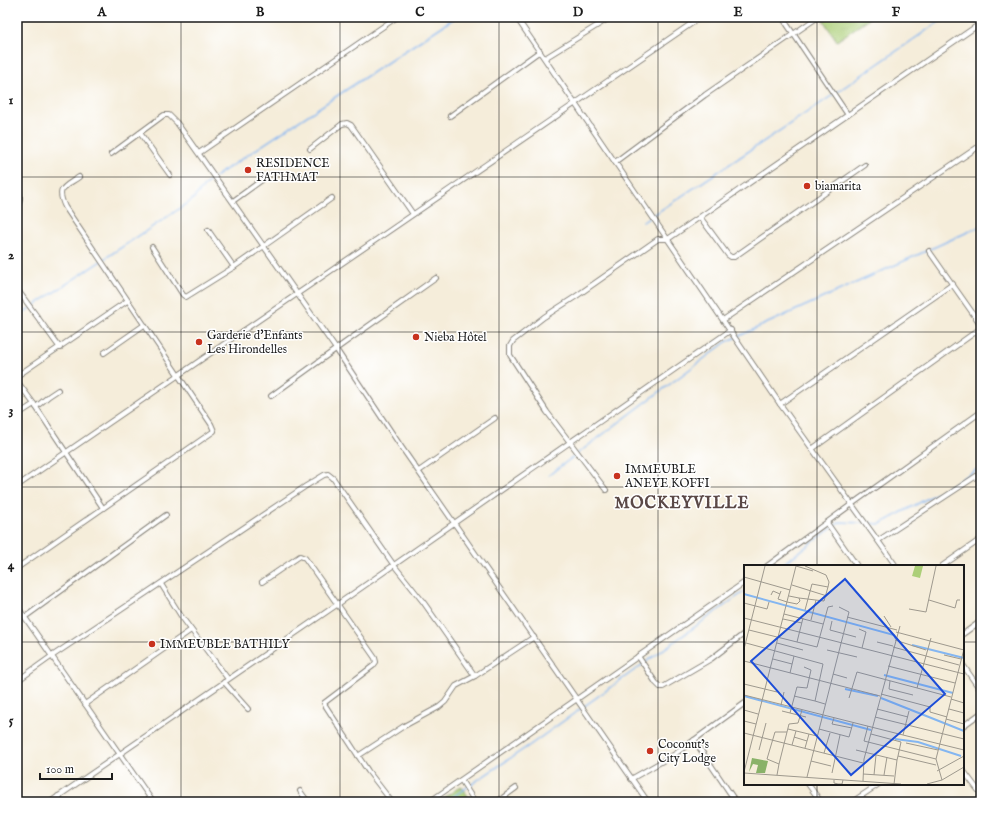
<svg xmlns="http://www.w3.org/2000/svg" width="998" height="819" font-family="'IM FELL English',serif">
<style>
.grass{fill:url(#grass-tufts);stroke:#64764a}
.garden{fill:#accf78;stroke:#64764a}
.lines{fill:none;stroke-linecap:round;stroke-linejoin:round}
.stream{stroke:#84b6f1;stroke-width:1.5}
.minor-casing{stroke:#88847b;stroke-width:6}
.minor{stroke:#fff;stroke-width:4}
.grid{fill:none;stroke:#1c1c1c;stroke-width:1;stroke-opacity:0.55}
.poi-dot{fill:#c8321e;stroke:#fff;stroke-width:1.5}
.labels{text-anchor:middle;stroke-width:3;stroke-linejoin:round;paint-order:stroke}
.poi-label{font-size:12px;fill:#1c1c1c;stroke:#fff;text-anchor:start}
.district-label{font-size:16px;font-weight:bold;letter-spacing:1px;fill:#5a4846;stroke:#fff}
.inset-river{fill:none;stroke:#84b6f1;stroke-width:2}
.inset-road{fill:none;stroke:#9e998e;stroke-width:1}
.view{fill:#1d4ed8;fill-opacity:0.15;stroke:#1d4ed8;stroke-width:2}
.inset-edge{fill:none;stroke:#1c1c1c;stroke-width:2}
.neatline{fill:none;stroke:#1c1c1c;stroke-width:1.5}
.grid-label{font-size:13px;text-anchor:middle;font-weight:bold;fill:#1c1c1c}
</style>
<defs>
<pattern id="grass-tufts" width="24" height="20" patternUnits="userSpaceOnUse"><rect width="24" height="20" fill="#accf78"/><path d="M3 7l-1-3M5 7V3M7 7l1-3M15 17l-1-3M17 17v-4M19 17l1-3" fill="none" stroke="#93b167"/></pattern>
</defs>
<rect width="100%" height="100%" fill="#fff"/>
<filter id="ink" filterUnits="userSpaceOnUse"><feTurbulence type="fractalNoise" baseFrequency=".025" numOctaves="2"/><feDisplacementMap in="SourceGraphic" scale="8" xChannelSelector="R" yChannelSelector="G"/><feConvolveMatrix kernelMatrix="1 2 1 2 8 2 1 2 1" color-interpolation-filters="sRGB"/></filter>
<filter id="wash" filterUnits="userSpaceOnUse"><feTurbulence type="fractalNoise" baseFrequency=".012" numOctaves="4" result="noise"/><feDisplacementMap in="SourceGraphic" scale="16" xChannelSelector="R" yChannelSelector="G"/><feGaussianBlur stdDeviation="0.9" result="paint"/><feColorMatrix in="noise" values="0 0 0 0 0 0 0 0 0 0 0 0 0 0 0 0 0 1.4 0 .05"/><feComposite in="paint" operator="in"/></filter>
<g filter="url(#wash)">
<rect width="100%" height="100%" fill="#f5edda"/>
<!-- grass -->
<path class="grass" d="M827 17H871L837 41 823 20Z"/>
<!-- garden -->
<path class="garden" d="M461 786 472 802H449L445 797Z"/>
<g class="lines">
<!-- stream -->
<g class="stream">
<path d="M643 222 827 99 946 17"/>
<path d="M17 317 191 201 207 183 222 172 456 17"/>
<path d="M549 475 726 342 981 226"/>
<path d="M868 523 880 524 945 489 981 467"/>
<path d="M780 566 840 522 864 523"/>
<path d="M445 802 530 745 745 591"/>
</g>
</g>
</g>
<g filter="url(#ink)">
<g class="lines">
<defs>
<g id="minor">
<path d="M516 17 780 404 896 566"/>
<path d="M782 17 848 115"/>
<path d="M545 58 611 17"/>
<path d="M450 116 540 51"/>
<path d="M140 133 170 175"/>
<path d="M310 149 342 124 347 123 351 125 413 214"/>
<path d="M199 153 397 17"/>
<path d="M111 154 164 115H169L177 123 336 349 402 448 648 802"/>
<path d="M615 162 705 95 818 17"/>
<path d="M17 185C20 194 22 199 17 207"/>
<path d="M233 201 262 180"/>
<path d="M700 217 728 255 731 257H734L865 165"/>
<path d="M208 230 234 267"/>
<path d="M152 247 183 295 186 297 234 267 332 198"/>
<path d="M929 251 981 325"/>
<path d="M17 289 60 348"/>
<path d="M723 320 981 145"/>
<path d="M104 353 144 325"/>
<path d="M17 376 127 301"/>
<path d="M17 381 34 404 103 508"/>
<path d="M271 396 336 349 436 278"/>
<path d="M780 404 953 284"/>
<path d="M36 407 49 396 58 390"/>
<path d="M17 415 34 404"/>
<path d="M812 449 981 328"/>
<path d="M419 471 495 418"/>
<path d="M17 486 701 17"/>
<path d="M606 490 547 412 510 355V346L513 341 544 317 575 297 658 239H668L981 23"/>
<path d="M827 523 857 566"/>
<path d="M879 540 981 473"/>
<path d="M767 566 852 504 981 412"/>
<path d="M942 566 981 539"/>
<path d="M17 568 214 431 211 424 65 207C56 188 63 188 79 177"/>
<path d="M262 582 300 556 305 558 375 658 376 662 373 666 324 703 325 705 368 771 392 802"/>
<path d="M161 584 181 616 228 679"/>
<path d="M17 606 153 802"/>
<path d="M25 617 166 515"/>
<path d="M963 634 981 621"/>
<path d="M638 656 656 683 660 687H663L711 659 745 633"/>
<path d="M963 665 981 691"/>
<path d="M17 681 52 656 306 486 324 475 328 474 333 478 393 564 424 603 475 676 534 637"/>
<path d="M224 682 248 709"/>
<path d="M85 704 191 630"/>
<path d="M963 726 981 713"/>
<path d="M694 740 736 802"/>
<path d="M358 756 404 726 439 707 445 702 456 686 475 676"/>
<path d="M963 770 978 790"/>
<path d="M631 779 675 754 745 703"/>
<path d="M461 780 475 802"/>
<path d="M808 784 821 802"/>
<path d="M300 791 308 802"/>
<path d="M58 796 62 802"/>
<path d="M50 802 338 604 731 330"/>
<path d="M429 802 745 582"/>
<path d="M497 802 516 788"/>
<path d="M852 802 879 784"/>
</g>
</defs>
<!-- minor casing -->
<use href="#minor" class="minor-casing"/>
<!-- minor -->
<use href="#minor" class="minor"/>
</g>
</g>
<!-- grid -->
<path class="grid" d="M181 17V802M340 17V802M499 17V802M658 17V802M817 17V566M17 177H981M17 332H981M17 487H981M17 642H745M963 642H981M817 784V802"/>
<!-- markers -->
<g class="poi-dot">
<circle cx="248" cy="170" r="4"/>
<circle cx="807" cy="186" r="4"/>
<circle cx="416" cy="337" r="4"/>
<circle cx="199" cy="342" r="4"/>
<circle cx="617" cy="476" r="4"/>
<circle cx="152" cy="644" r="4"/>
<circle cx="650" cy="751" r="4"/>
</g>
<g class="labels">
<!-- poi labels -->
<g class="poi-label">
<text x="256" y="167">RESIDENCE<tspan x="256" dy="14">FATHMAT</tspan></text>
<text x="815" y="190">biamarita</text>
<text x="207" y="339">Garderie d'Enfants<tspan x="207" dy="14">Les Hirondelles</tspan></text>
<text x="424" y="341">Nieba Hôtel</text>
<text x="625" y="473">IMMEUBLE<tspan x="625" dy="14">ANEYE KOFFI</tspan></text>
<text x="160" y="648">IMMEUBLE BATHILY</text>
<text x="658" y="748">Coconut’s<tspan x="658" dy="14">City Lodge</tspan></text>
</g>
<!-- district labels -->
<g class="district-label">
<text x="682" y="508">MOCKEYVILLE</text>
</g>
</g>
<!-- overview -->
<g transform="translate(744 565)">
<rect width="220" height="220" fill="#f5edda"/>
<path d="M8 193 24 196 21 208H12L14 200 9 199 5 207Z" fill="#89b268"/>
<path d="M171 1H179L176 13 168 11Z" fill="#accf78"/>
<path class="inset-river" d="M0 29 150 70 152 74M168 80 220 93M140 110 209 128M101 124 134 131M0 131 127 165M137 133 220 166M151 174 174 177 217 191"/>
<path class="inset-road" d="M52 1 69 6M61 1 82 10 85 17 84 22 68 19 61 45M0 12 46 25M48 20 83 31M37 26 34 34 43 37M27 30 29 26 36 29M55 33 80 36 84 22M185 35 211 43 213 35H216M43 37 53 39 56 36 55 33 45 31M0 38 23 44 25 37M165 44 182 47 192 1M40 49 79 59M140 51 147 62M103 52 153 65M0 53 220 109M39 54 58 58M67 55 72 35M88 56 86 65 112 72M115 64 122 67 118 83M5 65 73 82 84 42 89 41M152 67 220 85M151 75 182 85M53 77 59 53M133 77 149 81M2 78 79 99 71 136 81 139M33 78 59 85M149 82 215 100M0 84 21 1M83 85 113 92M200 90 217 94M29 94 48 99M0 96 136 131M144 101 211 118M46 108 50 91M89 109 103 113M146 116 145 124 169 130M0 119 33 127M173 123 187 73M137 129 186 142V147L203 152M0 130 159 170M50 131 71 136M105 133 113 107 207 132M207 134 220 138M37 140 40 127M133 144 164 152M205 144 220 148M0 145 14 149M38 146 62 152M165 146 159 170 220 185M46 148 53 122 63 123 67 105 60 102M131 152 220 174M90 153 88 159 108 163M202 154 220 159M0 156 12 159M124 161 120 176 192 194M44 164 73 171M75 164 105 172 109 158M0 168 119 198M127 169 157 177 154 191M50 172 63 176M162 178 194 185M48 180 52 166M61 183 65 169M15 185 22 158M112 185 153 195 154 191 192 200M80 188 86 168M67 196 87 201M35 199 45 159 54 158 58 145M193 206 220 191M0 207 52 1M0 208 157 219M88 208 96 170M119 209 150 211M33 210 35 199 23 194 31 167H43M130 210 132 190M140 210 143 192M63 212 105 47 95 42M90 215V218L94 219H98L99 215M198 215 192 194 220 84M119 216 120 194 156 61M150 219 153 195M183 219 198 215 220 202"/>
<path class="view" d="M101 14 201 129 107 210 7 96Z"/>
<rect width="220" height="220" class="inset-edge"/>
</g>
<!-- margin -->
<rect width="998" height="819" fill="none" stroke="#fff" stroke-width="44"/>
<!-- scale -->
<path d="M40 773v6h72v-6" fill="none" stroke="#1c1c1c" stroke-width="2"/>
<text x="46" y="773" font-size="12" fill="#1c1c1c" stroke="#ffffff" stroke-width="3" paint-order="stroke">100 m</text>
<rect x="22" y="22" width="954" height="775" class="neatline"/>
<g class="grid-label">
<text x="102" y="16">A</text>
<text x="260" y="16">B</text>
<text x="420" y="16">C</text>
<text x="578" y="16">D</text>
<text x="738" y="16">E</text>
<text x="896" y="16">F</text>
<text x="11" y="104">1</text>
<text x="11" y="259">2</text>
<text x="11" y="414">3</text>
<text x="11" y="569">4</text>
<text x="11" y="724">5</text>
</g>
</svg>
